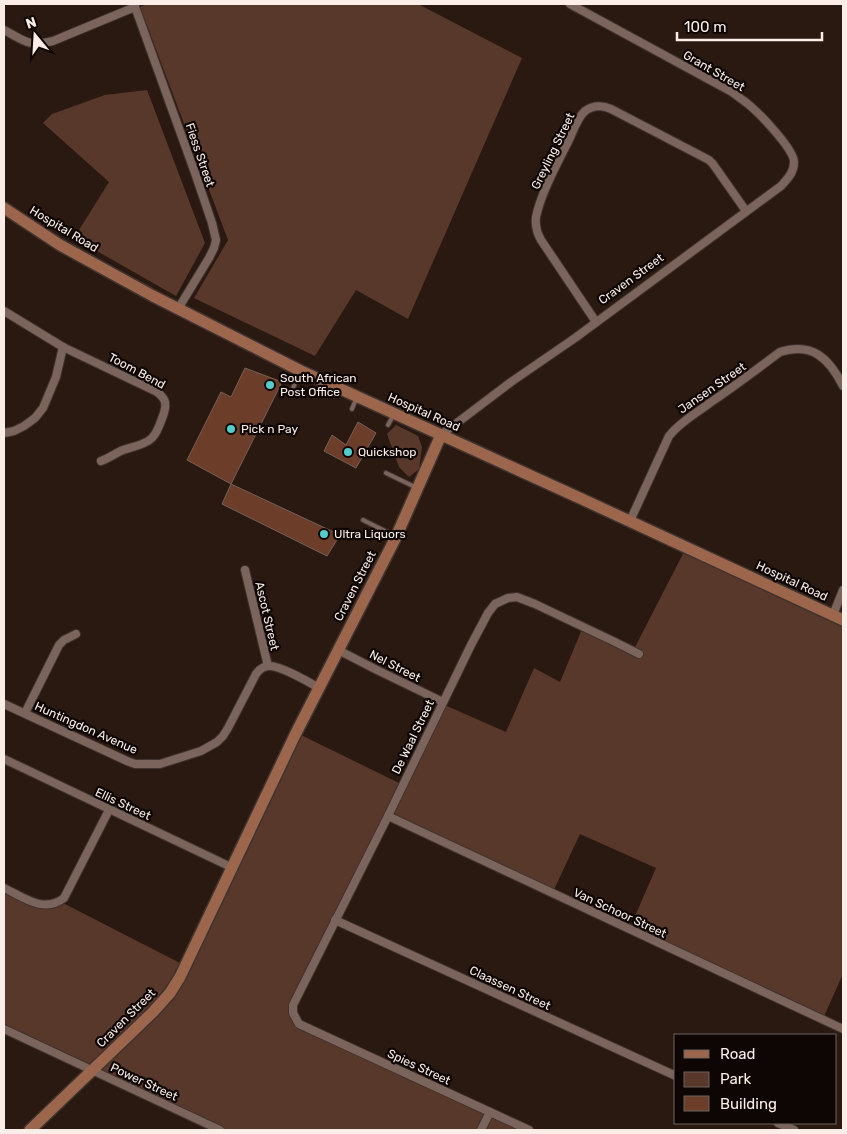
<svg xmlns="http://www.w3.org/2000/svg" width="847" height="1134" font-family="Rubik,sans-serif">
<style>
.green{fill:#58382a}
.building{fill:#6c3e2a;stroke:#755f56}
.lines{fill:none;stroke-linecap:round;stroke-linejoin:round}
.lane-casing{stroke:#41332f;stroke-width:6}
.street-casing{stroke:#41332f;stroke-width:10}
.secondary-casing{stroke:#41332f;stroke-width:14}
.lane{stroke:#7a645b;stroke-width:4}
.street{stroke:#7a645b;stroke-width:8}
.secondary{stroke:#9b664c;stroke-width:11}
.poi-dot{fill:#53cdcb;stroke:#0d0604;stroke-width:2}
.labels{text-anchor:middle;stroke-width:4.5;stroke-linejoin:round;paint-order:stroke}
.street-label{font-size:12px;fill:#fbeee8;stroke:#0d0604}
.poi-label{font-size:12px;fill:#fbeee8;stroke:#0d0604;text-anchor:start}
</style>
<rect width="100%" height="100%" fill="#2a1911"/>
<!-- green -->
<g class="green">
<path d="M147 4H418L522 58 408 319 356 290 315 356 194 298 228 240 140 7Z"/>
<path d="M147 90 205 243 176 296 74 238 109 182 43 123 52 114 105 95Z"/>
<path d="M396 425 418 436 422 447 419 469 409 477 399 467 387 434Z"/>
<path d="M686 548 843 620V974L821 1023 628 932 656 868 580 834 551 896 385 817 292 1005 298 1026 523 1130H218L4 1030V891L39 907 59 901 182 964 295 732 401 784 440 703 506 732 534 668 560 682 582 629 633 651Z"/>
</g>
<!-- building -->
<g class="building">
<path d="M245 368 282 382 231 484 187 460 221 392 231 397Z"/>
<path d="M358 422 376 433 356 468 324 451 332 435 346 445Z"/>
<path d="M231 484 340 535 327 556 222 504Z"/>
</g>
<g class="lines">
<defs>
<g id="lane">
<path d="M291 392 300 373"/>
<path d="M352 409 356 399"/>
<path d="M388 425 393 416"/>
<path d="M386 473 415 487"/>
<path d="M363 520 395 536"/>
</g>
<g id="street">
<path d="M134 4 195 173 212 223 216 240 214 248 209 258 178 309"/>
<path d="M4 30C25 41 28 47 53 41L135 7"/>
<path d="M4 311 63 347 157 392C165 398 167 403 164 413 161 421 158 432 152 438 145 445 132 447 123 450 116 453 109 458 101 461"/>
<path d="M596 322 541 240C537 233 535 225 536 217 541 193 557 164 568 142 573 132 577 118 585 111 593 105 602 105 611 109L709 160 713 164 746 211"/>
<path d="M4 433 14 431 24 426 35 418 43 408 56 377 63 347"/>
<path d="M441 435 511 382 575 338 781 186C787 179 794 173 794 162 794 149 759 113 748 104 743 100 737 96 732 92L570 4"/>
<path d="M630 521 669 436C681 421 697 413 711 402 735 386 757 369 780 352 812 342 829 358 843 386"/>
<path d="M245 570 268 666"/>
<path d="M833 615 843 590"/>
<path d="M338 650 377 670 443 702"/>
<path d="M4 704 127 761 135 764H160L201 751 217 742 223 736 228 728 256 674C259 670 263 666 269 666 279 665 309 682 319 688"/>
<path d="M25 713 59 645 64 640 76 634"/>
<path d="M4 759 233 868"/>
<path d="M388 816 843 1029"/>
<path d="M4 888C23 897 44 914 64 898L109 810"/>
<path d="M335 920 676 1076"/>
<path d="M4 1029 220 1130"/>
<path d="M778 1123 794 1130"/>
<path d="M481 1130 490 1112"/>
<path d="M529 1130 299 1024 293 1013V1005L388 816 471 645 488 613 495 604 508 598 517 597 535 604 613 641 639 654"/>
</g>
<g id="secondary">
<path d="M4 208 60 245 153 296 301 371 584 500 843 620"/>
<path d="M30 1130 153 1012 170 993 180 977 295 735 396 537 441 435"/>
</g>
</defs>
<!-- lane casing -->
<use href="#lane" class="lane-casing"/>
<!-- street casing -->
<use href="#street" class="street-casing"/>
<!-- secondary casing -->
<use href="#secondary" class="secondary-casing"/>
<!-- lane -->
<use href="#lane" class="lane"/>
<!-- street -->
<use href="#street" class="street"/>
<!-- secondary -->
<use href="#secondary" class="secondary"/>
</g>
<!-- markers -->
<g class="poi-dot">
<circle cx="270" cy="385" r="5"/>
<circle cx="231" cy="429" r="5"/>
<circle cx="348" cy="452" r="5"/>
<circle cx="324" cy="534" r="5"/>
</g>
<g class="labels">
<!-- street labels -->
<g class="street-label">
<text transform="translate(714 71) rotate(30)" y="4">Grant Street</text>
<text transform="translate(553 151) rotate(-64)" y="4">Greyling Street</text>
<text transform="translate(200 155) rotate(71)" y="4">Fiess Street</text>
<text transform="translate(64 229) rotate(31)" y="4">Hospital Road</text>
<text transform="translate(631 279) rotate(-36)" y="4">Craven Street</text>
<text transform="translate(137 371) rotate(28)" y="4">Toom Bend</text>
<text transform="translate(712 388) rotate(-35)" y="4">Jansen Street</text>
<text transform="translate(424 412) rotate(24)" y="4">Hospital Road</text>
<text transform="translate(792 581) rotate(25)" y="4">Hospital Road</text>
<text transform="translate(355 586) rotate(-63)" y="4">Craven Street</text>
<text transform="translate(267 616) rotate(77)" y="4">Ascot Street</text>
<text transform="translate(395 666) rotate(27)" y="4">Nel Street</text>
<text transform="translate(86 728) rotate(24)" y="4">Huntingdon Avenue</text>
<text transform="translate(413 737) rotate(-64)" y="4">De Waal Street</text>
<text transform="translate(123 804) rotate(25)" y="4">Ellis Street</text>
<text transform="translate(620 913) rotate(25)" y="4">Van Schoor Street</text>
<text transform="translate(510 988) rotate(25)" y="4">Claassen Street</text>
<text transform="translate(126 1018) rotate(-45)" y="4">Craven Street</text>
<text transform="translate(419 1067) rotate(25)" y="4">Spies Street</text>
<text transform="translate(144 1082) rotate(25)" y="4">Power Street</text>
</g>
<!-- poi labels -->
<g class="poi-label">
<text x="280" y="382">South African<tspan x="280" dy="14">Post Office</tspan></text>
<text x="241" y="433">Pick n Pay</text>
<text x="358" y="456">Quickshop</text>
<text x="334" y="538">Ultra Liquors</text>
</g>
</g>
<!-- border -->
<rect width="847" height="1134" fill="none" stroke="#fbeee8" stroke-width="10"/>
<!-- legend -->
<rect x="674" y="1034" width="162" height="90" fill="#0d0604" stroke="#6c635f"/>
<rect x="684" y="1050" width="25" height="8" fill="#9b664c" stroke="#6c635f"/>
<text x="720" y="1059" font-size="15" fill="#fbeee8">Road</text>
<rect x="684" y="1072" width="25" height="15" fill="#58382a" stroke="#6c635f"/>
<text x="720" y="1084" font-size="15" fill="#fbeee8">Park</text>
<rect x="684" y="1096" width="25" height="15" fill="#6c3e2a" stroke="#6c635f"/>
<text x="720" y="1109" font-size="15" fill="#fbeee8">Building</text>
<!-- north arrow -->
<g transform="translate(35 35) rotate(342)" stroke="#0d0604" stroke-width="4" paint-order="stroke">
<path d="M0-4L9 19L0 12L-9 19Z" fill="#fbeee8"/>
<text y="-8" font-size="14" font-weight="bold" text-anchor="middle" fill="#fbeee8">N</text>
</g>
<!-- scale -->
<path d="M677 32v8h145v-8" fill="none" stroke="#fbeee8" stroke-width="2.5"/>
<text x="684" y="32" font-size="15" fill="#fbeee8" stroke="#0d0604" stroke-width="4" paint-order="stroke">100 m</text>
</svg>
